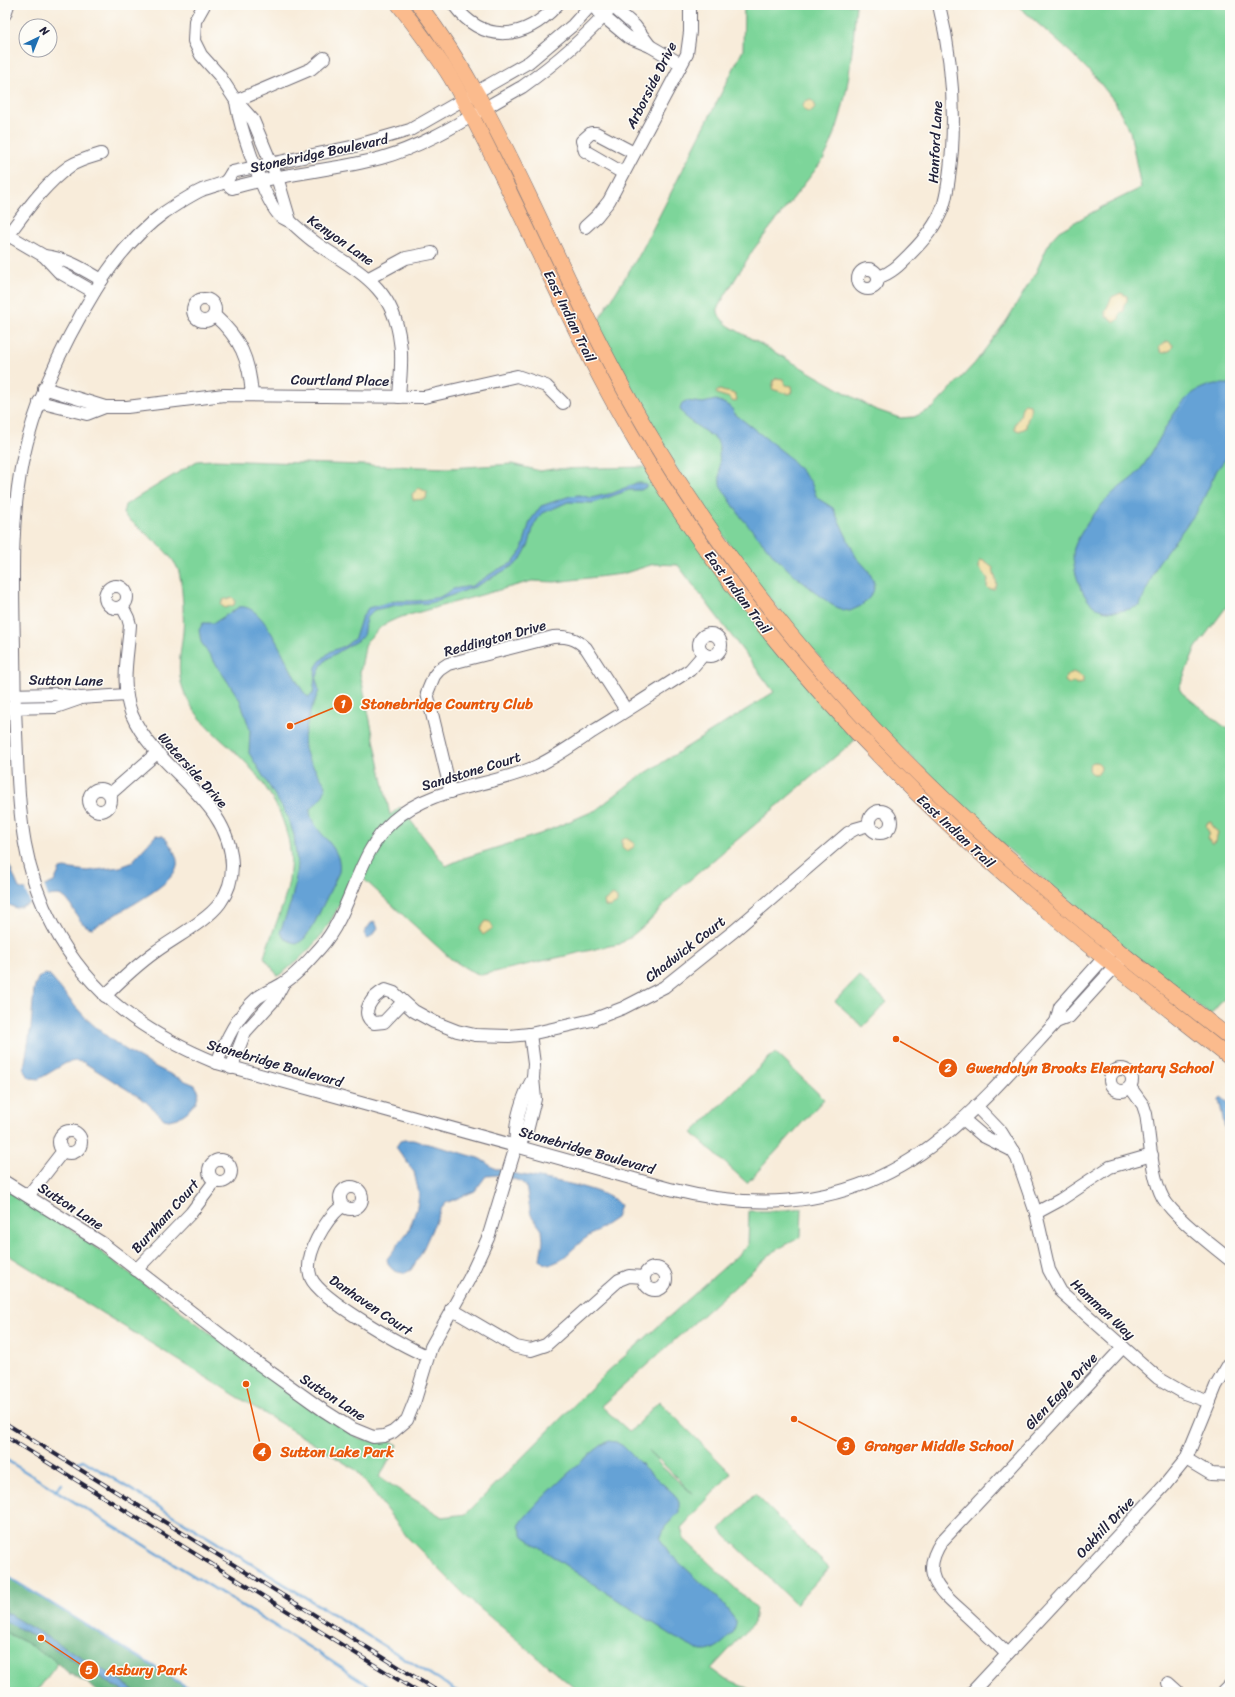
<svg xmlns="http://www.w3.org/2000/svg" width="1235" height="1697" font-family="Sriracha,sans-serif">
<style>
.green{fill:#7dd59a;stroke:#507c6a;fill-rule:evenodd}
.forest{fill:#66b682;stroke:#446c5e}
.sand{fill:#eeda9e;stroke:#887e6c}
.water{fill:#65a2d6;stroke:#446288}
.pier{fill:#f8ecda}
.lines{fill:none;stroke-linecap:round;stroke-linejoin:round}
.stream{stroke:#65a2d6;stroke-width:2.5}
.minor-casing{stroke:#6d6973;stroke-width:14}
.major-casing{stroke:#6d6973;stroke-width:16}
.minor{stroke:#fff;stroke-width:12}
.major{stroke:#fbbb8d;stroke-width:15}
.rail-casing{stroke:#22223b;stroke-width:4}
.rail{stroke:#fdfcf7;stroke-width:2.5;stroke-dasharray:8;stroke-linecap:butt}
.labels{text-anchor:middle;stroke-width:3;stroke-linejoin:round;paint-order:stroke}
.street-label{font-size:14px;fill:#22223b;stroke:#fdfcf7}
.leader{fill:none;stroke:#e8590c;stroke-width:1.5}
.callout-dot{fill:#e8590c;stroke:#fdfcf7;stroke-width:1.5}
.mark-label{font-size:12px;text-anchor:middle;font-weight:bold;fill:#fff}
.callout-label{font-size:15px;text-anchor:middle;font-weight:bold;fill:#e8590c;stroke:#fdfcf7;stroke-width:3;stroke-linejoin:round;paint-order:stroke}
</style>
<rect width="100%" height="100%" fill="#fdfcf7"/>
<filter id="ink" filterUnits="userSpaceOnUse"><feTurbulence type="fractalNoise" baseFrequency=".025" numOctaves="2"/><feDisplacementMap in="SourceGraphic" scale="8" xChannelSelector="R" yChannelSelector="G"/><feConvolveMatrix kernelMatrix="1 2 1 2 8 2 1 2 1" color-interpolation-filters="sRGB"/></filter>
<filter id="wash" filterUnits="userSpaceOnUse"><feTurbulence type="fractalNoise" baseFrequency=".012" numOctaves="4" result="noise"/><feDisplacementMap in="SourceGraphic" scale="16" xChannelSelector="R" yChannelSelector="G"/><feGaussianBlur stdDeviation="0.9" result="paint"/><feColorMatrix in="noise" values="0 0 0 0 0 0 0 0 0 0 0 0 0 0 0 0 0 1.4 0 .05"/><feComposite in="paint" operator="in"/></filter>
<g filter="url(#wash)">
<rect width="100%" height="100%" fill="#f8ecda"/>
<!-- green -->
<g class="green">
<path d="M744 5H856C852 56 848 114 823 160L753 250 718 307C717 316 722 320 729 326L874 409 900 418 914 417 933 408 975 363 1007 320 1036 272 1050 241 1059 231 1102 207 1141 188 1130 131 1115 102 1096 78 1070 52 1017 5H1230V602L1195 649 1179 688 1182 693 1222 725 1230 730V992L1210 1015 1116 941 994 837 875 723 753 579 675 466 596 324 641 252 743 50Z"/>
<path d="M213 460 450 468 512 464 540 471 553 469 645 467 855 740 678 890 647 923 633 935 620 944 609 946 481 975 469 970 451 959 355 871C334 919 322 944 278 976L264 957C273 928 288 900 290 870 295 828 267 781 236 753 216 735 192 715 183 689 176 670 181 652 183 632 184 624 183 614 183 605 182 594 182 583 179 572 173 552 139 529 123 514L125 505 197 461ZM654 564 678 565 774 692 633 781 596 810 540 834 464 858 446 866 400 807 390 815 360 673 366 642 383 625 398 618 532 581 555 582 622 574Z"/>
<path d="M859 976 887 1002 863 1027 835 1001Z"/>
<path d="M775 1052 824 1099 747 1183 692 1133Z"/>
<path d="M5 1189 72 1230 313 1410 359 1438 369 1441 388 1440 398 1445 379 1477 442 1517 466 1514 606 1373 748 1246 749 1211H777L802 1208 801 1237 774 1251 601 1406 630 1432 659 1401 731 1473 681 1528 684 1539 756 1608 754 1623 711 1669 726 1680 747 1688 753 1692H579L471 1601 408 1538 356 1470 5 1253ZM649 1450 694 1495 660 1465Z"/>
<path d="M755 1494 829 1568 796 1604 720 1530Z"/>
<path d="M5 1575 68 1650 36 1692H5Z"/>
</g>
<!-- forest -->
<path class="forest" d="M5 1575 193 1692H136L123 1682 68 1650 65 1655 124 1692H97L86 1682 70 1674 49 1656 42 1654 29 1644 5 1632Z"/>
<!-- sand -->
<g class="sand">
<circle cx="809" cy="106" r="6"/>
<path d="M1121 293 1127 296V301L1124 304V311L1120 313 1119 319 1115 322 1106 316 1105 312 1112 297Z"/>
<path d="M1168 341 1173 345 1171 350 1164 353 1161 352 1159 347Z"/>
<path d="M777 378 783 379 785 385 791 386 792 393 788 394 772 389 774 380Z"/>
<path d="M720 390C727 394 736 390 737 400L733 402 730 398 717 394 716 392Z"/>
<path d="M1025 404 1030 405C1032 415 1026 418 1026 428L1019 431 1015 429C1014 422 1018 422 1020 416 1022 411 1020 408 1025 404Z"/>
<path d="M419 488 427 492 426 499 413 500 412 494Z"/>
<path d="M980 560 984 561 993 568 997 585 994 589H989L987 587 988 579 979 568Z"/>
<path d="M232 597 235 600 234 605 225 608 221 605 223 600Z"/>
<path d="M1073 672 1083 677V683L1077 684 1073 682 1069 684 1065 681 1066 676Z"/>
<circle cx="1095" cy="768" r="6"/>
<path d="M1211 822 1213 828 1218 832 1216 842 1212 844 1207 838 1209 832 1206 827 1207 823Z"/>
<path d="M626 838 635 844 634 847 627 851 622 847V840Z"/>
<path d="M613 895 617 898V903L610 907 605 906 604 901Z"/>
<path d="M485 921 490 922 493 928 483 935 479 929Z"/>
</g>
<!-- water -->
<g class="water">
<path d="M1215 384H1230V453L1217 470 1198 510 1158 563 1140 605C1130 611 1104 615 1094 606 1081 597 1070 564 1074 548 1079 532 1100 505 1112 494 1121 485 1132 480 1140 470 1158 447 1167 417 1188 397 1196 390 1205 386 1215 384Z"/>
<path d="M716 400 730 406 735 414 787 455 811 482 817 498 833 508 856 557 868 570 875 584 873 592 869 598 861 606 850 611 843 610 832 605 795 576 776 558 741 517 720 485 719 446 717 440 687 419 680 409 682 403 686 401 703 403Z"/>
<path d="M636 483H642L648 486 641 490H629L593 503 568 502 541 514 534 525 529 544 521 559 516 564 475 587 430 603 397 605 374 610 366 618 363 637 327 659 321 666 316 679 319 691 310 712 304 737 305 749 308 758 326 786 322 798 310 809C309 832 344 844 339 872L315 922 305 938 297 944 285 939 280 932 291 902 295 885 297 864 294 835 288 817 249 753 250 730 240 700 201 642 199 630 203 623H214L239 607C268 602 290 680 308 697L313 694 316 667 320 661 331 651 345 646 355 638 361 619 368 608 395 601H417L440 597 453 589 472 586 497 570 512 563 522 550 530 521 541 506 570 496 579 495 591 498 613 493Z"/>
<path d="M156 835 163 836C170 843 181 859 176 869 169 888 116 913 98 925L92 928C74 925 74 896 57 895 44 895 29 905 16 908L5 903V862L10 867 19 888 31 892 54 882 60 869 64 868 87 871 120 867 131 863Z"/>
<path d="M375 922 378 928 370 938 367 939 364 933 371 923Z"/>
<path d="M45 974 49 975C61 988 72 1004 85 1017 116 1048 154 1068 195 1085L199 1092 196 1102 187 1112 178 1118 169 1120 164 1119 144 1100 83 1062 75 1061 66 1063 39 1079 30 1078 25 1073 24 1068 31 1027 34 989 38 978Z"/>
<path d="M1221 1097 1230 1104V1153L1219 1099Z"/>
<path d="M404 1140H413C435 1146 457 1151 478 1158 486 1161 491 1168 499 1170 526 1178 603 1184 620 1205L616 1218 583 1240 561 1260 549 1265 542 1262 540 1259 543 1241 542 1230 531 1215 526 1186 520 1181 498 1175 486 1176 475 1191 446 1203 441 1209 421 1254 411 1270 405 1273C396 1273 388 1269 387 1259L409 1230 417 1207 419 1194 414 1172 396 1147 400 1141Z"/>
<path d="M609 1441 616 1442 623 1446 646 1469 674 1494 679 1502V1512L665 1527 660 1539 670 1554 719 1599 736 1621C737 1633 716 1652 704 1651 698 1651 690 1646 684 1643L584 1578 523 1536 519 1526C526 1511 594 1447 609 1441Z"/>
<path d="M5 1612 115 1677 136 1692H124L41 1640 5 1621Z"/>
</g>
<!-- pier -->
<path class="pier" d="M44 885 49 899 32 906 25 890Z"/>
<g class="lines">
<!-- stream -->
<g class="stream">
<path d="M5 1410 7 1411"/>
<path d="M5 1459 320 1654 379 1692"/>
<path d="M78 1462 83 1460 459 1692"/>
<path d="M55 1491 62 1484"/>
<path d="M5 1575 195 1692"/>
</g>
</g>
</g>
<g filter="url(#ink)">
<g class="lines">
<defs>
<g id="minor">
<path d="M204 5 195 21 194 41 201 55 219 75 236 101 253 120 277 177 290 221"/>
<path d="M454 5C484 45 525 40 557 5"/>
<path d="M591 5 573 25 529 62 410 130 351 147 232 172C230 175 229 178 226 181 221 185 209 187 202 190 189 196 177 204 165 212 136 233 113 261 95 291 62 345 35 401 22 463 10 524 13 587 14 649 14 685 15 720 17 756 19 816 24 872 53 926 90 996 146 1034 217 1063L670 1189C768 1214 861 1204 941 1138 983 1104 1019 1062 1056 1022L1069 1017 1121 960"/>
<path d="M611 5 635 26 650 46"/>
<path d="M598 12 628 37 650 46 681 64"/>
<path d="M5 14 8 5"/>
<path d="M236 101C239 124 264 201 280 216 284 219 288 220 291 222 299 229 307 237 316 243 357 271 394 286 400 342 403 360 400 378 399 397"/>
<path d="M236 101 311 69 324 58"/>
<path d="M623 173 585 151 582 141 591 133H596L634 153"/>
<path d="M225 182 232 188C281 173 332 171 381 158 431 144 476 112 522 87 556 63 586 37 614 5"/>
<path d="M585 227 597 216 609 201 687 54 690 32V5"/>
<path d="M8 235 44 256 59 272 94 292"/>
<path d="M5 239C24 214 43 185 70 166 79 160 91 157 101 154"/>
<path d="M44 256C66 258 83 269 102 280"/>
<circle cx="868" cy="279" r="10"/>
<path d="M879 277C892 273 900 264 910 254 924 240 936 226 943 207 949 188 950 169 952 150 955 101 951 53 939 5"/>
<path d="M369 278 406 258 432 253"/>
<circle cx="204" cy="310" r="11"/>
<path d="M214 315C241 339 249 359 252 394"/>
<path d="M44 388 105 407H127L224 395 424 397 517 376 546 386 563 403"/>
<path d="M39 402 87 414 105 407"/>
<circle cx="116" cy="597" r="11"/>
<circle cx="710" cy="645" r="11"/>
<path d="M5 695 57 694 80 698 126 695"/>
<path d="M5 708 56 707 79 699"/>
<circle cx="100" cy="800" r="11"/>
<path d="M451 792 427 693 434 676 439 670 448 664 553 637C566 636 576 638 586 648L626 710"/>
<path d="M110 794 157 753"/>
<circle cx="880" cy="822" r="11"/>
<path d="M105 996C121 980 137 965 155 952 174 938 207 921 220 903 228 892 232 879 232 866 231 799 156 771 132 715 120 684 128 656 130 625L128 618 122 606"/>
<path d="M403 1002 384 1022 374 1023C358 1013 373 996 385 990L394 993 414 1011 434 1022 457 1031 475 1035 509 1036 530 1034 592 1020 623 1008 664 987 734 931 848 833 855 829 869 825"/>
<path d="M1056 1022 1060 1007 1110 951"/>
<path d="M217 1063C226 1039 237 1016 257 998 265 992 274 989 282 984 296 976 309 960 320 948 353 911 356 854 393 821 433 785 490 788 537 766 556 757 574 744 592 732 625 712 657 691 690 670L704 654"/>
<path d="M231 1068 245 1032 275 999 283 984"/>
<circle cx="1121" cy="1080" r="11"/>
<path d="M1130 1087 1143 1105 1146 1114C1150 1139 1151 1176 1163 1198 1175 1218 1211 1244 1230 1260"/>
<path d="M976 1106 1001 1132 1017 1158 1036 1213 1049 1270 1061 1292 1158 1378 1184 1393 1210 1402"/>
<path d="M963 1119 983 1136 1013 1151"/>
<circle cx="70" cy="1142" r="11"/>
<path d="M516 1146 526 1135 535 1099 533 1078 534 1064 530 1034"/>
<circle cx="220" cy="1171" r="11"/>
<path d="M5 1182 102 1243 252 1359 323 1410 351 1428 373 1437 384 1436 393 1432 407 1420 415 1400 431 1347 469 1279 488 1238 516 1146C514 1123 522 1098 533 1078"/>
<circle cx="351" cy="1198" r="11"/>
<path d="M28 1196 63 1151"/>
<path d="M342 1206C326 1219 302 1256 311 1278 321 1300 403 1346 427 1356"/>
<path d="M1036 1213 1060 1200 1110 1167 1152 1155"/>
<circle cx="655" cy="1279" r="11"/>
<path d="M136 1270 191 1213 215 1181"/>
<path d="M451 1309 516 1347 531 1350 546 1345 619 1280 629 1276 644 1277"/>
<path d="M1186 1459 1211 1474 1230 1475"/>
<path d="M1007 1654C994 1641 980 1628 966 1615 941 1592 918 1576 942 1541L1123 1347"/>
<path d="M1168 1683 1178 1692"/>
<path d="M972 1692 1165 1485 1186 1459 1216 1386 1230 1362"/>
<path d="M1223 1692 1230 1685"/>
</g>
<g id="major">
<path d="M399 5C417 29 435 52 451 78 475 119 495 162 516 205 556 289 595 375 643 454 745 623 879 768 1028 895 1093 951 1162 1004 1230 1058"/>
<path d="M419 5C466 66 499 133 532 202 570 282 607 364 653 440 744 592 860 725 992 843 1068 912 1149 975 1230 1038"/>
</g>
</defs>
<!-- minor casing -->
<use href="#minor" class="minor-casing"/>
<!-- major casing -->
<use href="#major" class="major-casing"/>
<!-- minor -->
<use href="#minor" class="minor"/>
<!-- major -->
<use href="#major" class="major"/>
<defs>
<g id="rail">
<path d="M5 1423 439 1692"/>
<path d="M5 1436 418 1692"/>
</g>
</defs>
<!-- rail casing -->
<use href="#rail" class="rail-casing"/>
<!-- rail -->
<use href="#rail" class="rail"/>
</g>
</g>
<g class="labels">
<!-- street labels -->
<g class="street-label">
<text transform="translate(651 85) rotate(-63)" y="5">Arborside Drive</text>
<text transform="translate(935 142) rotate(-87)" y="5">Hanford Lane</text>
<text transform="translate(319 153) rotate(-12)" y="5">Stonebridge Boulevard</text>
<text transform="translate(341 240) rotate(35)" y="5">Kenyon Lane</text>
<text transform="translate(570 316) rotate(64)" y="5">East Indian Trail</text>
<text transform="translate(340 380) rotate(1)" y="5">Courtland Place</text>
<text transform="translate(738 592) rotate(53)" y="5">East Indian Trail</text>
<text transform="translate(495 638) rotate(-15)" y="5">Reddington Drive</text>
<text transform="translate(66 680) rotate(1)" y="5">Sutton Lane</text>
<text transform="translate(193 770) rotate(48)" y="5">Waterside Drive</text>
<text transform="translate(471 771) rotate(-17)" y="5">Sandstone Court</text>
<text transform="translate(956 831) rotate(43)" y="5">East Indian Trail</text>
<text transform="translate(685 949) rotate(-38)" y="5">Chadwick Court</text>
<text transform="translate(275 1063) rotate(16)" y="5">Stonebridge Boulevard</text>
<text transform="translate(587 1150) rotate(16)" y="5">Stonebridge Boulevard</text>
<text transform="translate(71 1206) rotate(33)" y="5">Sutton Lane</text>
<text transform="translate(165 1216) rotate(-48)" y="5">Burnham Court</text>
<text transform="translate(371 1305) rotate(34)" y="5">Danhaven Court</text>
<text transform="translate(1103 1309) rotate(43)" y="5">Hamman Way</text>
<text transform="translate(1061 1391) rotate(-47)" y="5">Glen Eagle Drive</text>
<text transform="translate(333 1397) rotate(33)" y="5">Sutton Lane</text>
<text transform="translate(1105 1527) rotate(-47)" y="5">Oakhill Drive</text>
</g>
</g>
<!-- callouts -->
<path class="leader" d="M290 726L343 704M896 1039L948 1068M794 1419L846 1446M246 1384L262 1452M41 1638L89 1670"/>
<g class="callout-dot">
<circle cx="290" cy="726" r="4"/>
<circle cx="896" cy="1039" r="4"/>
<circle cx="794" cy="1419" r="4"/>
<circle cx="246" cy="1384" r="4"/>
<circle cx="41" cy="1638" r="4"/>
<circle cx="343" cy="704" r="10"/>
<circle cx="948" cy="1068" r="10"/>
<circle cx="846" cy="1446" r="10"/>
<circle cx="262" cy="1452" r="10"/>
<circle cx="89" cy="1670" r="10"/>
</g>
<g class="mark-label">
<text x="343" y="708">1</text>
<text x="948" y="1072">2</text>
<text x="846" y="1450">3</text>
<text x="262" y="1456">4</text>
<text x="89" y="1674">5</text>
</g>
<g class="callout-label">
<text x="447" y="709">Stonebridge Country Club</text>
<text x="1090" y="1073">Gwendolyn Brooks Elementary School</text>
<text x="939" y="1451">Granger Middle School</text>
<text x="337" y="1457">Sutton Lake Park</text>
<text x="147" y="1675">Asbury Park</text>
</g>
<!-- margin -->
<rect width="1235" height="1697" fill="none" stroke="#fdfcf7" stroke-width="20"/>
<!-- north arrow -->
<g transform="translate(38 38) rotate(43)"><circle r="19" fill="#fdfcf7" stroke="#a5a5ac"/>
<path d="M0-3L7 15L0 10L-7 15Z" fill="#1f6fb2"/>
<text y="-6" font-size="11" font-weight="bold" text-anchor="middle" fill="#22223b">N</text>
</g>
</svg>
